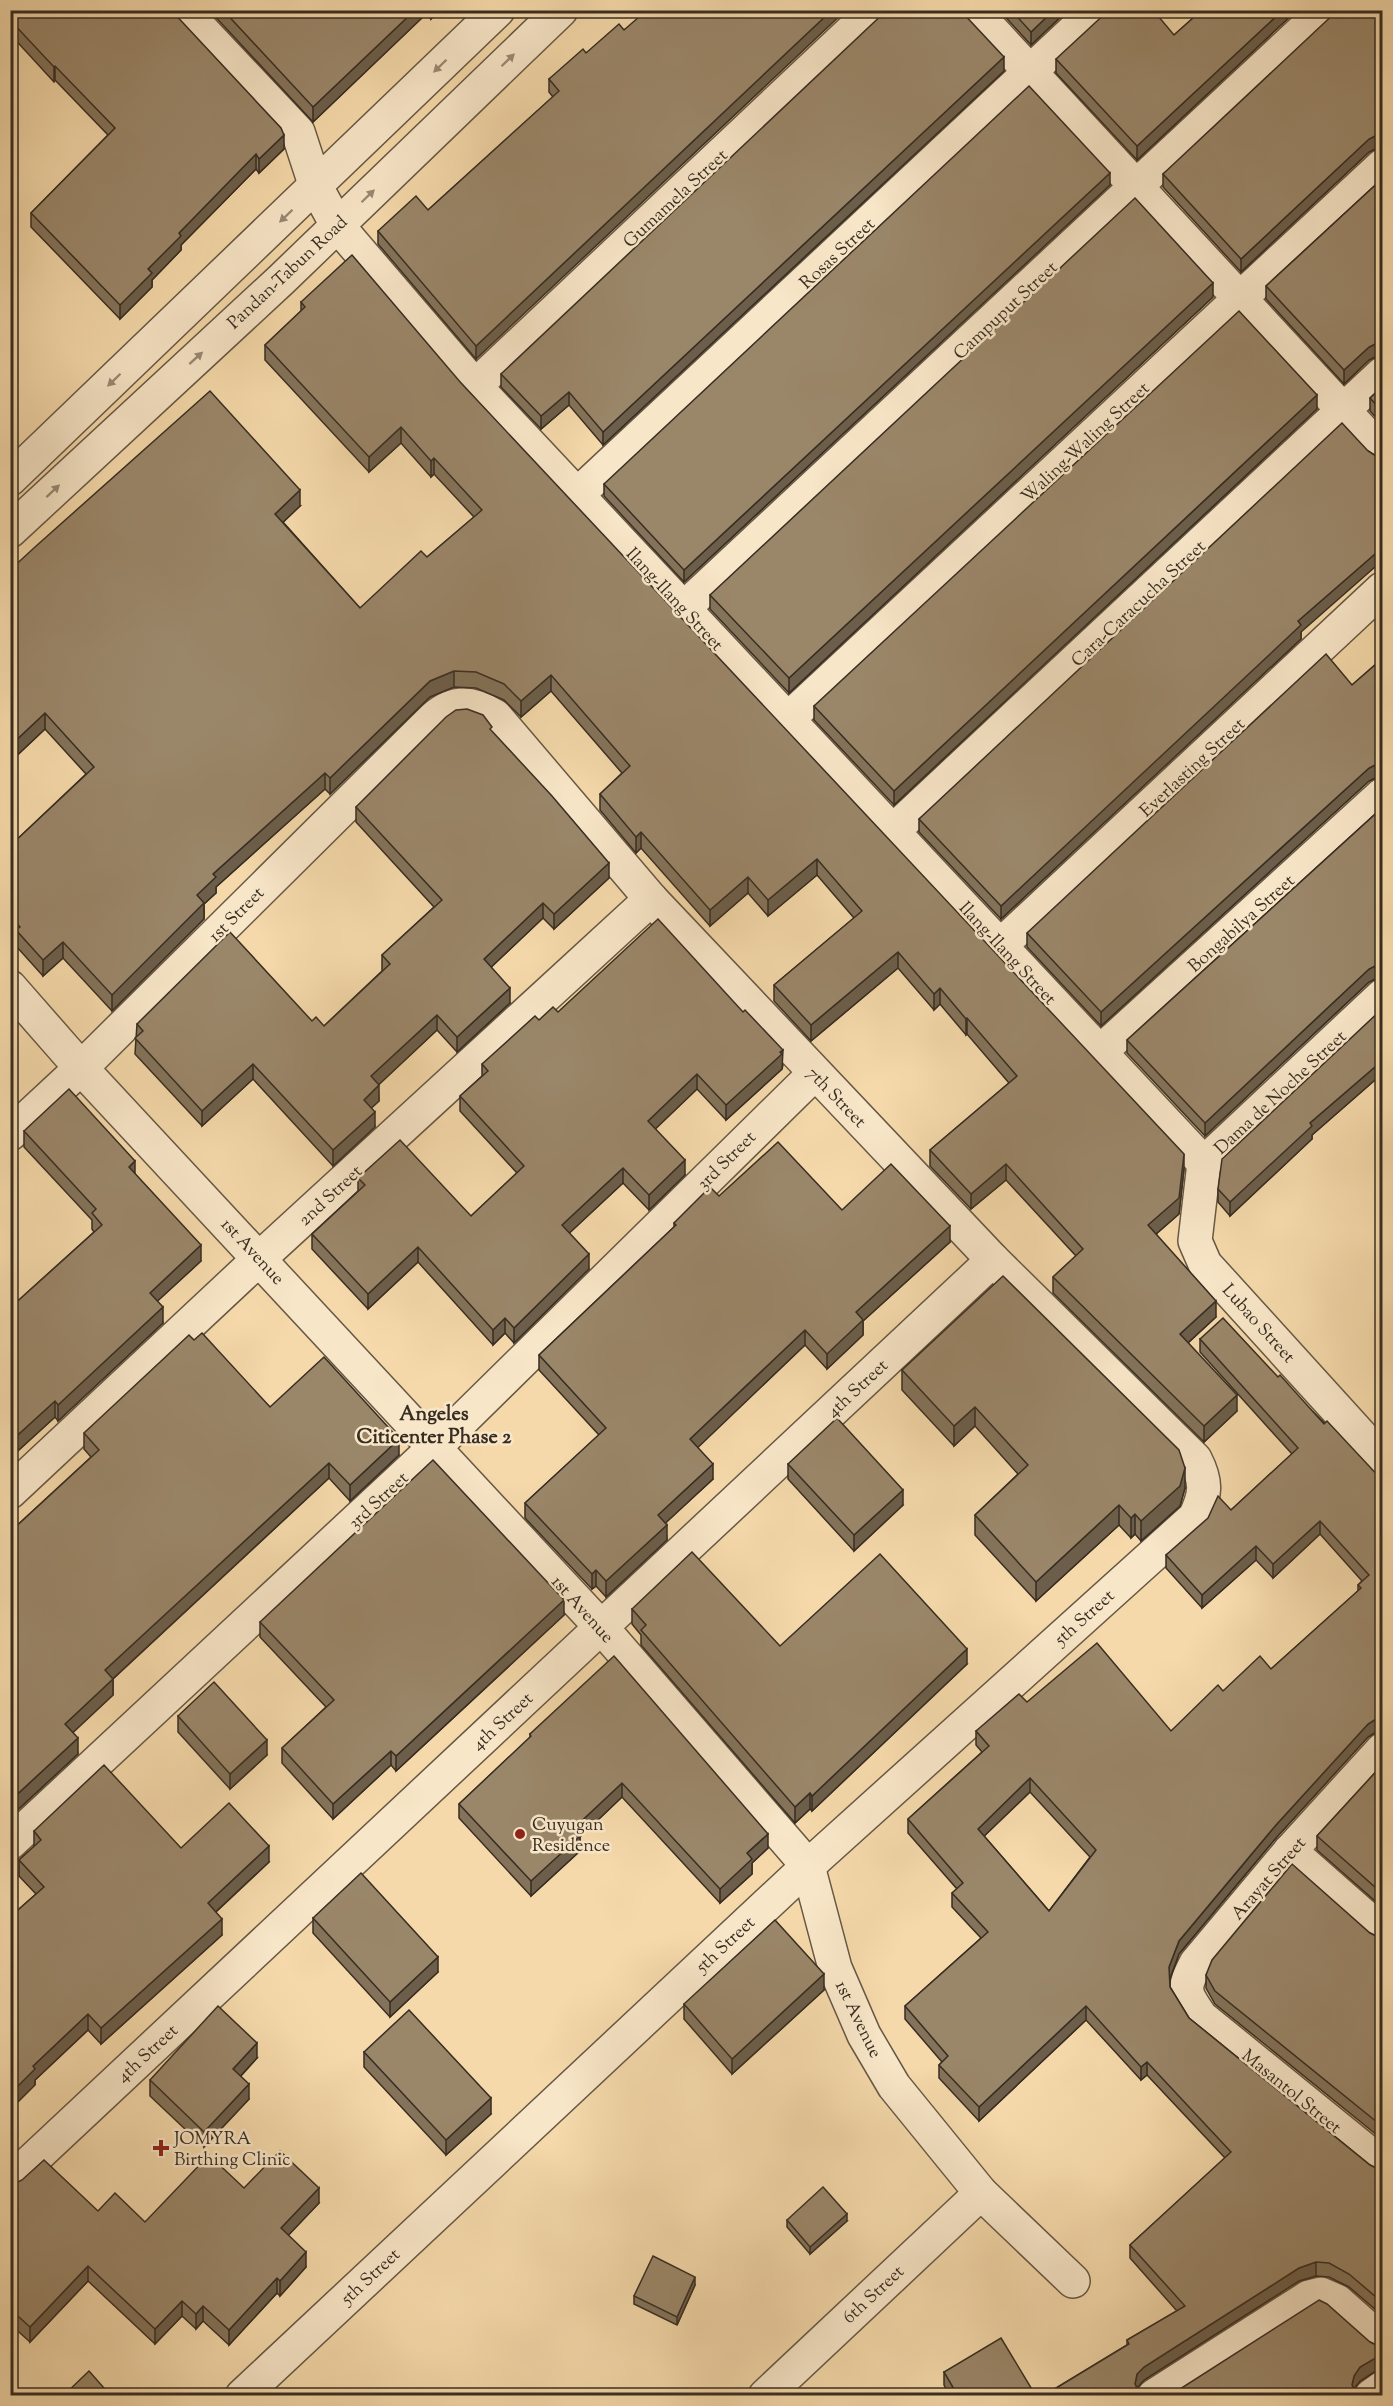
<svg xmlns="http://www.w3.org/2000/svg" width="1393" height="2406" font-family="'Sorts Mill Goudy',serif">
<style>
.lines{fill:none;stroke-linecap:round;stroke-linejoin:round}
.minor-casing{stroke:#665844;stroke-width:36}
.minor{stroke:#f8e6c8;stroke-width:33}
.wall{fill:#84735a;stroke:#372d22;stroke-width:1.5;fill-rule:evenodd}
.shaded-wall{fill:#6c5e4a;stroke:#372d22;stroke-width:1.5}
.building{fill:#9a8669;stroke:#372d22;stroke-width:1.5;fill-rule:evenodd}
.oneway{fill:#988a75}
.poi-dot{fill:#8f2418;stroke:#f8e6c8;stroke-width:2}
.labels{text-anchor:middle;stroke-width:5;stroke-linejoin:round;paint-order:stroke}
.street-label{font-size:18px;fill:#372d22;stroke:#f8e6c8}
.poi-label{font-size:18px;fill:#372d22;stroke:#f8e6c8;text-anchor:start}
.neighbourhood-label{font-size:20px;font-weight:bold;fill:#372d22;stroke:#f8e6c8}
</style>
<rect width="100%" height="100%" fill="#f5d9aa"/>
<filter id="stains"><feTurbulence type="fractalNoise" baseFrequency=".00333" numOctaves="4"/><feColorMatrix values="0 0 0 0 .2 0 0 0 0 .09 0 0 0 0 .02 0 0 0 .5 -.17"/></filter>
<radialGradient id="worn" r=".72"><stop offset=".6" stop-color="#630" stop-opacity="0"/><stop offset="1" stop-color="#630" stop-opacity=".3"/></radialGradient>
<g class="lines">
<defs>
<g id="minor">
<path d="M183 10 298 132 316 187 337 225 475 386 1204 1163"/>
<path d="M973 10 1382 452"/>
<path d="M475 386 874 10"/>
<path d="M10 479 498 10"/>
<path d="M577 495 1096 10"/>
<path d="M10 531 282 279 561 10"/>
<path d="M684 608 1325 10"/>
<path d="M788 719 1382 166"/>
<path d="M893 831 1382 374"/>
<path d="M1001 945 1382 589"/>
<path d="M10 987 81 1068 602 1628 808 1866 835 1968 864 2035 894 2086 981 2193 1073 2281"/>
<path d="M1100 1052 1382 795"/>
<path d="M10 1134 81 1068 434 718C454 700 472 702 495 716L651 899 993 1260 1195 1459C1207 1482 1206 1494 1195 1517L808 1866 242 2396"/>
<path d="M1204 1163 1195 1241 1205 1264 1382 1459"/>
<path d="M1204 1163 1382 996"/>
<path d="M10 1492 260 1258 651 899"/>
<path d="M1382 1750 1290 1851 1196 1963C1182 1990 1184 1992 1201 2017L1382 2164"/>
<path d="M10 1843 434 1448 815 1073"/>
<path d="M1290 1851 1382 1932"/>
<path d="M10 2181 993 1260"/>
<path d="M765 2396 981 2193"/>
<path d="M1154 2396 1309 2297 1321 2294 1337 2301 1382 2341"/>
<path d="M1371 2396 1382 2388"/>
</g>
</defs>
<!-- minor casing -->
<use href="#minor" class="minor-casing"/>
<!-- minor -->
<use href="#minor" class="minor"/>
</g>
<!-- wall -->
<g class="wall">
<path d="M10 10 284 149 259 173 256 169 181 245V250L152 280V287L120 319 31 227V213L108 135 55 80 54 82 10 34Z"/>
<path d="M209 10H439L431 19 426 14 313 122Z"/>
<path d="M999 10H1068L1031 45Z"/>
<path d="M1202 10H1297L1137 160 1056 73V59L1174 35Z"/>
<path d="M1383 10V148H1377L1369 152 1241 272 1163 187V174Z"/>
<path d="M624 30 476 359 378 244V231L428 210 553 97 549 92V79L586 53Z"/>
<path d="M1004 71 603 445 569 405 541 429 501 387V374Z"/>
<path d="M1383 178V356H1377L1369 360 1344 384 1266 299V286Z"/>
<path d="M1110 185 684 582 604 496V484Z"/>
<path d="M1213 297 789 693 710 609V595Z"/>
<path d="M301 302 461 383 1184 1169 1179 1214 1156 1234 1216 1317 1188 1343 1237 1411 1204 1442 1053 1293V1277L1076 1256 1006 1180 971 1209 930 1166V1150L1009 1083 967 1034 966 1035 940 1004 934 1010 898 968 811 1041 774 1001V985L854 918 817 875 768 916 748 893 710 926 641 848 636 853 600 810V794L622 773 551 691 521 717 504 700 476 688 454 687 430 697 330 794 325 789 216 887V893L204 904V919L112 1011 63 958 43 976 16 946V939L10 933V846L86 774 45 729 10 762V570L300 506 283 522 360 608 427 557 474 517 434 474 431 477 401 443 369 472 265 360V345L301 311Z"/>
<path d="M1383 386V425L1370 411V398Z"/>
<path d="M1317 409 894 805 814 720V706Z"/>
<path d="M1368 451 1376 456 1301 632V639L1001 919 919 832V819Z"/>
<path d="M1383 658V777H1377L1369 781 1101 1026 1027 947V933L1352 685Z"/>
<path d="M492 732 609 878 554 929 543 918 491 967 510 1003 457 1052 437 1030 378 1085 379 1101 371 1108 375 1127 333 1166 253 1079 202 1126 135 1054 137 1024 312 1021 324 1026 382 971V955L434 907 356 822V807Z"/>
<path d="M1383 807V978H1377L1369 982 1205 1136 1127 1053V1040Z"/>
<path d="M1383 1008V1073L1312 1135V1139L1230 1216 1218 1202V1189Z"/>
<path d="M558 1012 783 1065 782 1069 726 1120 697 1089 655 1129 685 1175 649 1210 623 1183 569 1233 589 1269 514 1343 505 1333 493 1345 418 1262 368 1309 312 1249V1234L358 1191V1178L471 1216 517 1173 460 1111V1096L482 1076V1064L539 1020Z"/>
<path d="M24 1131 135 1174 201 1261 157 1301 163 1323 58 1421 55 1417 10 1458V1308L94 1232 92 1229V1220L24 1147Z"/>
<path d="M719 1196 842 1210 950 1242 863 1321V1335L827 1369 805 1345 697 1447 713 1479 665 1523 667 1540 606 1597 596 1586 592 1589 525 1518V1503L599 1435 539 1370V1355L674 1227V1223Z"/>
<path d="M1200 1339 1278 1377 1383 1481V1732H1376L1368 1737 1276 1838 1179 1954 1170 1979V1987L1189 2018 1370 2165 1378 2169H1383V2316L1349 2287 1329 2277 1316 2276 1299 2281 1144 2380 1137 2388 1043 2396 1127 2345V2340L1177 2311 1130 2258V2245L1225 2158 1147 2075 1141 2080 1086 2020 979 2121 939 2078V2065L942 2062 905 2019V2006L981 1938 952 1907V1893L957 1889 908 1833V1819L982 1752 976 1745V1731L1027 1702 1171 1731 1223 1691 1271 1669 1358 1591V1585L1362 1581 1320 1534 1273 1578 1256 1560 1202 1608 1166 1568V1555L1231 1510 1292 1454 1200 1352ZM1030 1792 1090 1857 1049 1911 984 1836Z"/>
<path d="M194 1340 270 1407 399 1455 350 1501 329 1478 113 1679V1695L73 1732 78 1754 10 1817V1532L91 1457 84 1449V1433Z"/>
<path d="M902 1370 1185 1488 1180 1506 1141 1541 1135 1534 1131 1538 1119 1525 1036 1601 975 1535V1515L1018 1474 975 1426 954 1446 902 1390Z"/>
<path d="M788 1464 903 1505 854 1551 788 1479Z"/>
<path d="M632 1609 780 1646 967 1664 812 1811 810 1809 795 1823 641 1645V1635L632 1624Z"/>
<path d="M564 1615 396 1771 391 1765 333 1819 282 1763V1748L326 1707 260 1637V1622Z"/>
<path d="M178 1716 267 1755 230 1789 178 1732Z"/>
<path d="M530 1734 768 1848 752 1863V1874L720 1903 622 1797 580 1837V1851L531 1896 459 1818V1804L530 1738Z"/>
<path d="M1383 1764V1908L1317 1850V1836Z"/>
<path d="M34 1831 181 1848 269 1862 216 1912 222 1935 101 2044 88 2030 35 2080V2085L10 1917 36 1894 19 1876V1860L34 1847Z"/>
<path d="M313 1918 438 1972 390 2017 313 1933Z"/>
<path d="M1370 1933 1378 1937H1383V2140L1215 2004 1206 1988V1975Z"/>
<path d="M824 1990 732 2074 684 2019V2004Z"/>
<path d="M364 2052 491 2114 446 2155 364 2067Z"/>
<path d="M257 2058 241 2076 249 2099 204 2147 150 2096V2080Z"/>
<path d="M10 2184 98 2211 145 2222 244 2188 319 2203 288 2235 306 2267 280 2296 277 2293 229 2345 203 2321 196 2329 182 2316 155 2344 88 2281 30 2342 10 2324Z"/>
<path d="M787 2220 847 2221 810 2254 787 2227Z"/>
<path d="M695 2285 677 2325 634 2304V2296Z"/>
<path d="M1370 2342 1378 2346 1383 2345V2370L1379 2369 1360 2381 1354 2389 1169 2396Z"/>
<path d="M944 2372 1036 2396H950L944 2385Z"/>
</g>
<!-- shaded-wall -->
<g class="shaded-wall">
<path d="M415 10H426V14L313 122V107Z"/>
<path d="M431 10H439L431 19Z"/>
<path d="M832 10H846L476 359V346Z"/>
<path d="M1054 10H1068L1031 45V32Z"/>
<path d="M1283 10H1297L1137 160V146Z"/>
<path d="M1004 57V71L603 445V432Z"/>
<path d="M55 66V80L54 82V67Z"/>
<path d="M284 135V149L259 173V159Z"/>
<path d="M1377 135V148L1369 152 1241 272V259L1369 139Z"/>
<path d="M256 154V169L181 245V250L152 280V287L120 319V305L148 269 179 233Z"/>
<path d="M1110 173V185L684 582V570Z"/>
<path d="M1213 283V297L789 693V678Z"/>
<path d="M1377 343V356L1369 360 1344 384V370L1369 347Z"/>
<path d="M569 392V405L541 429V416Z"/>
<path d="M1317 395V409L894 805V791Z"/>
<path d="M401 427V443L369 472V457Z"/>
<path d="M434 458V474L431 477V461Z"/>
<path d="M300 490V506L275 530V514Z"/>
<path d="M1383 547V560L1301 632V639L1001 919V906L1298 621Z"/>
<path d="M454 671V687L430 697 330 794V778L430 681Z"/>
<path d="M551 675V691L521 717V701Z"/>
<path d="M45 713V729L10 762V746Z"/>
<path d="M1377 764V777L1369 781 1101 1026V1012L1369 768Z"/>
<path d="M325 773V789L216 887V893L204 904V919L112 1011V995L213 874Z"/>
<path d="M641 832V848L636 853V837Z"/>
<path d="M817 859V875L768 916V900Z"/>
<path d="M609 863V878L554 929V914Z"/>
<path d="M748 877V893L710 926V910Z"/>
<path d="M543 903V918L484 974V959Z"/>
<path d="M63 942V958L43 976V960Z"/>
<path d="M898 952V968L811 1041V1025Z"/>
<path d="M1377 965V978L1369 982 1205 1136V1123L1369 969Z"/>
<path d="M510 988V1003L457 1052V1037Z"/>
<path d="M940 988V1004L934 1010V994Z"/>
<path d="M437 1015V1030L371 1092V1076Z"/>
<path d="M967 1018V1034L966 1035V1019Z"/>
<path d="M783 1050 782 1069 726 1120V1105Z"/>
<path d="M1383 1060V1073L1312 1135V1139L1230 1216V1202L1310 1123Z"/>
<path d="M253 1064V1079L202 1126V1111Z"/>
<path d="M697 1074V1089L648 1136V1121Z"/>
<path d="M379 1085V1101L364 1115V1100Z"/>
<path d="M375 1112V1127L333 1166V1150Z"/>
<path d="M1184 1154V1169L1179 1214 1148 1241V1225Z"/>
<path d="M685 1160V1175L649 1210V1195Z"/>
<path d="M135 1161V1176L129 1167Z"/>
<path d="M1006 1164V1180L971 1209V1194Z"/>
<path d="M623 1168V1183L562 1240V1225Z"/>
<path d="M950 1226V1242L863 1321V1335L827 1369V1354L856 1312Z"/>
<path d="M201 1245V1261L150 1308V1293Z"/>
<path d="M418 1247V1262L368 1309V1294Z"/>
<path d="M589 1254V1269L514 1343V1328Z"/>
<path d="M1216 1301V1317L1180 1350V1334Z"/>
<path d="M163 1307V1323L58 1421V1405Z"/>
<path d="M505 1318V1333L493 1345V1330Z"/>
<path d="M805 1330V1345L690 1455V1439Z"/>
<path d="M1237 1395V1411L1204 1442V1426Z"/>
<path d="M55 1401V1417L10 1458V1442Z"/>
<path d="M975 1407V1426L954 1446V1426Z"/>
<path d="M399 1439V1455L350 1501V1485Z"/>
<path d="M329 1463V1478L105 1686V1670Z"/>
<path d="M713 1464V1479L658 1530V1515Z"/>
<path d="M1185 1468V1488L1180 1506 1141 1541V1521Z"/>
<path d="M903 1490V1505L854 1551V1535Z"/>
<path d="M1119 1505V1525L1036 1601V1582Z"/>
<path d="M1135 1514V1534L1131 1538V1518Z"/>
<path d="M1320 1521V1534L1273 1578V1564Z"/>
<path d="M667 1525V1540L606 1597V1581Z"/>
<path d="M1256 1546V1560L1202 1608V1595Z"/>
<path d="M596 1570V1586L592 1589V1574Z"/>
<path d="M564 1600V1615L396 1771V1756Z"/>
<path d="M967 1649V1664L812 1811V1796Z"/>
<path d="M113 1679V1695L65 1740V1724Z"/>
<path d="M1376 1719V1732L1368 1737 1276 1838 1179 1954 1169 1981V1967L1179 1941 1276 1825 1368 1724Z"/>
<path d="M78 1738V1754L10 1817V1801Z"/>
<path d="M267 1740V1755L230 1789V1774Z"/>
<path d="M391 1751V1765L333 1819V1804Z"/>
<path d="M1030 1778V1792L978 1842V1829Z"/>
<path d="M622 1783V1797L580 1837V1851L531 1896V1881L573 1829Z"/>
<path d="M810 1793V1809L795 1823V1807Z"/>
<path d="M768 1834V1848L752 1863V1874L720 1903V1889L747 1853Z"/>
<path d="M269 1846V1862L208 1919V1903Z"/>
<path d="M222 1919V1935L101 2044V2028Z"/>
<path d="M438 1957V1972L390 2017V2002Z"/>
<path d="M824 1974V1990L732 2074V2059Z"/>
<path d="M1086 2006V2020L979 2121V2107Z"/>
<path d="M88 2014V2030L35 2080V2085L10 2110V2094L33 2066Z"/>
<path d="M257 2043V2058L233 2084V2069Z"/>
<path d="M1147 2062V2075L1141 2080V2067Z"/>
<path d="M249 2084V2099L204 2147V2132Z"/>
<path d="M491 2098V2114L446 2155V2140Z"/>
<path d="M319 2188V2203L281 2243V2228Z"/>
<path d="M847 2214V2221L810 2254V2247Z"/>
<path d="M306 2252V2267L280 2296V2281Z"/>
<path d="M1316 2262V2276L1299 2281 1144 2380 1137 2388 1135 2384 1137 2374 1144 2367 1299 2268Z"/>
<path d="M88 2266V2281L30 2342V2327Z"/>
<path d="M695 2277V2285L677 2325V2317Z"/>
<path d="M277 2278V2293L229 2345V2330Z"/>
<path d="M182 2301V2316L155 2344V2329Z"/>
<path d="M203 2306V2321L196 2329V2314Z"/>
<path d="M1379 2356V2369L1360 2381 1354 2389 1352 2385 1354 2376 1360 2367Z"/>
</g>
<!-- building -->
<g class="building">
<path d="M10 10H171L281 128 284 135 259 159 256 154 179 233 181 236 148 269 152 273 120 305 31 213 115 128 55 66 54 67 10 20Z"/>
<path d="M223 10H415L313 107Z"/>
<path d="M647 10H832L476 346 378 231 416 196 428 210 559 91 549 79 583 49 586 53 619 24 624 30Z"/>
<path d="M887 10H960L1004 57 603 432 569 392 541 416 501 374Z"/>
<path d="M1011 10H1054L1031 32Z"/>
<path d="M1109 10H1153L1174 35 1202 10H1283L1137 146 1056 59Z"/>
<path d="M1338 10H1383V135H1377L1369 139 1241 259 1163 174Z"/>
<path d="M1029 86 1110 173 684 570 604 484Z"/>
<path d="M1383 178V343H1377L1369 347 1344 370 1266 286Z"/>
<path d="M1135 198 1213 283 789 678 710 595Z"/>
<path d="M352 255 461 383 1184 1154 1179 1198 1148 1225 1216 1301 1180 1334 1237 1395 1204 1426 1053 1277 1083 1249 1006 1164 971 1194 930 1150 1017 1076 967 1018 966 1019 940 988 934 994 898 952 811 1025 774 985 862 911 817 859 768 900 748 877 710 910 641 832 636 837 600 794 630 766 551 675 521 701 504 684 476 672 454 671 430 681 330 778 325 773 213 874 216 877 197 895 204 903 112 995 63 942 43 960 16 930 20 927 10 917V846L94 767 45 713 10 746V570L35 547 210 391 300 490 275 514 360 608 421 551 427 557 482 510 434 458 431 461 401 427 369 457 265 345 305 307 301 302Z"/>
<path d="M1239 311 1317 395 894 791 814 706Z"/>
<path d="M1383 386V412L1370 398Z"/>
<path d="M1342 423 1368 451 1376 456 1383 457V547L1298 621 1301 625 1001 906 919 819Z"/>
<path d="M1326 654 1352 685 1383 658V764H1377L1369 768 1101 1012 1027 933Z"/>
<path d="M467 709 483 715 492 727 490 729 552 796 609 863 554 914 543 903 484 959 510 988 457 1037 437 1015 371 1076 379 1085 364 1100 375 1112 333 1150 253 1064 202 1111 135 1038 143 1031 137 1024 230 932 312 1021 316 1017 324 1026 390 964 382 955 442 900 356 807 446 717 456 710Z"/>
<path d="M1383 807V965H1377L1369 969 1205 1123 1127 1040Z"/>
<path d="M658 919 743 1012 745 1010 783 1050 780 1052 782 1054 726 1105 697 1074 648 1121 685 1160 649 1195 623 1168 562 1225 589 1254 514 1328 505 1318 493 1330 418 1247 368 1294 312 1234 365 1185 358 1178 400 1140 471 1216 524 1166 460 1096 488 1071 482 1064 535 1016 539 1020 553 1007 558 1012Z"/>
<path d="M1383 1008V1060L1310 1123 1312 1126 1230 1202 1218 1189 1222 1159Z"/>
<path d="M69 1089 135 1161 129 1167 201 1245 150 1293 163 1307 58 1405 55 1401 10 1442V1308L102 1225 92 1213 96 1209 24 1131Z"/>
<path d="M778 1142 842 1210 891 1164 950 1226 856 1312 863 1320 827 1354 805 1330 690 1439 713 1464 658 1515 667 1525 606 1581 596 1570 592 1574 525 1503 606 1428 539 1355 676 1225 674 1223 710 1187 719 1196Z"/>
<path d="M1003 1276 1179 1450 1185 1468 1180 1486 1141 1521 1135 1514 1131 1518 1119 1505 1036 1582 975 1515 1028 1465 975 1407 954 1426 902 1370Z"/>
<path d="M1223 1318 1278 1377 1280 1375 1324 1424 1327 1421 1383 1481V1718L1376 1719 1368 1724 1276 1825 1179 1941 1169 1967 1170 1987 1189 2018 1370 2165 1378 2169H1383V2303L1349 2274 1329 2263 1316 2262 1299 2268 1144 2367 1137 2374 1135 2384 1139 2393 1141 2396H1043L1129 2344 1127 2340 1185 2306 1130 2245 1231 2152 1147 2062 1141 2067 1086 2006 979 2107 939 2065 948 2056 905 2006 988 1932 952 1893 963 1883 908 1819 989 1746 976 1731 1019 1694 1027 1702 1097 1643 1171 1731 1218 1685 1223 1691 1260 1656 1271 1669 1361 1588 1358 1585 1369 1575 1320 1521 1273 1564 1256 1546 1202 1595 1166 1555 1208 1518 1218 1496 1231 1510 1298 1448 1200 1339ZM1030 1778 1096 1850 1049 1911 978 1829Z"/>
<path d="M202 1333 270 1407 324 1357 399 1439 350 1485 329 1463 105 1670 113 1679 65 1724 78 1738 10 1801V1532L99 1450 84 1433 189 1335 194 1340Z"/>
<path d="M837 1418 903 1490 854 1535 788 1464Z"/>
<path d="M433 1460 564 1600 396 1756 391 1751 333 1804 282 1748 334 1700 260 1622Z"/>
<path d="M692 1552 780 1646 880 1554 967 1649 812 1796 810 1793 795 1807 641 1630 646 1625 632 1609Z"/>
<path d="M614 1656 768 1834 747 1853 752 1859 720 1889 622 1783 573 1829 580 1836 531 1881 459 1804 531 1736 530 1734Z"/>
<path d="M214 1682 267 1740 230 1774 178 1716Z"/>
<path d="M1383 1764V1894L1317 1836Z"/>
<path d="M104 1765 181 1848 229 1803 269 1846 208 1903 222 1919 101 2028 88 2014 33 2066 35 2069 10 2094V1917L44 1887 19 1860 41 1840 34 1831Z"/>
<path d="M1292 1864 1370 1933 1378 1937H1383V2127L1215 1991 1206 1975 1212 1960Z"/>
<path d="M361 1873 438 1957 390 2002 313 1918Z"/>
<path d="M775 1920 824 1974 732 2059 684 2004Z"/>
<path d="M218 2006 257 2043 233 2069 249 2084 204 2132 150 2080Z"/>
<path d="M409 2010 491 2098 446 2140 364 2052Z"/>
<path d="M280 2151 319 2188 281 2228 306 2252 280 2281 277 2278 229 2330 203 2306 196 2314 182 2301 155 2329 88 2266 30 2327 10 2309V2218L18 2210 10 2203V2184H14L22 2180 44 2160 98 2211 115 2193 145 2222 209 2155 244 2188Z"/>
<path d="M823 2187 847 2214 810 2247 787 2220Z"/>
<path d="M653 2256 695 2277 677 2317 634 2296Z"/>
<path d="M1319 2300 1327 2304 1370 2342 1378 2346 1383 2345V2356H1379L1360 2367 1354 2376 1352 2385 1356 2394 1358 2396H1169Z"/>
<path d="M1001 2338 1036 2396H958L944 2372Z"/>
<path d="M89 2371 111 2396H63Z"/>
</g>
<!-- one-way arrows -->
<defs><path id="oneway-solid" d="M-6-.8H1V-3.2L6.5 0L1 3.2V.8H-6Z" transform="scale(1.5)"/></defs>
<g class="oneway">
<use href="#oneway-solid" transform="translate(508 60) rotate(-44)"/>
<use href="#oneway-solid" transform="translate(440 66) rotate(136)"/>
<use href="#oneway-solid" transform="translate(368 196) rotate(-44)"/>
<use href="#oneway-solid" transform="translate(286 216) rotate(136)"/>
<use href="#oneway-solid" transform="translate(196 358) rotate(-42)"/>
<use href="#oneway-solid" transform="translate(114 380) rotate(136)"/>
<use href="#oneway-solid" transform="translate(53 491) rotate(-43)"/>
</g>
<!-- markers -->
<g class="poi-dot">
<circle cx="520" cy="1834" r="6"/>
<path d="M158 2139h6v6h6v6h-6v6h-6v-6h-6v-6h6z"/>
</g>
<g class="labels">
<!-- street labels -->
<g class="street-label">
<text transform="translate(675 198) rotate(-43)" y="6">Gumamela Street</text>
<text transform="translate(837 253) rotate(-43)" y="6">Rosas Street</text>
<text transform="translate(287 272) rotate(-43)" y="6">Pandan-Tabun Road</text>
<text transform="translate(1005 310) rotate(-43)" y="6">Campuput Street</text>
<text transform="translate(1085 442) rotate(-43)" y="6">Waling-Waling Street</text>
<text transform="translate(675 599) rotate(47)" y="6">Ilang-Ilang Street</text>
<text transform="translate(1138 603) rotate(-43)" y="6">Cara-Caracucha Street</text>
<text transform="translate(1192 767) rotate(-43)" y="6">Everlasting Street</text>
<text transform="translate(236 914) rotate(-45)" y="6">1st Street</text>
<text transform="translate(1241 923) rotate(-42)" y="6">Bongabilya Street</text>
<text transform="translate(1008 953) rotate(47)" y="6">Ilang-Ilang Street</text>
<text transform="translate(1280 1092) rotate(-43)" y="6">Dama de Noche Street</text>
<text transform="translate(837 1097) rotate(46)" y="6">7th Street</text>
<text transform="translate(726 1160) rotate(-45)" y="6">3rd Street</text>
<text transform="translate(330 1195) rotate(-43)" y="6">2nd Street</text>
<text transform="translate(253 1251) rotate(47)" y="6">1st Avenue</text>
<text transform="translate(1259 1323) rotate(48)" y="6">Lubao Street</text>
<text transform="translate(857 1388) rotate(-43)" y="6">4th Street</text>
<text transform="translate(378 1500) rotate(-43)" y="6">3rd Street</text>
<text transform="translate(583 1609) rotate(48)" y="6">1st Avenue</text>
<text transform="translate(1084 1617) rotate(-42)" y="6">5th Street</text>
<text transform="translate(502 1721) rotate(-43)" y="6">4th Street</text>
<text transform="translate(1268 1878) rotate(-49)" y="6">Arayat Street</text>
<text transform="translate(725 1944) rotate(-43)" y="6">5th Street</text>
<text transform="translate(859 2019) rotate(64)" y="6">1st Avenue</text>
<text transform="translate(147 2053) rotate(-43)" y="6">4th Street</text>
<text transform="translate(1292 2091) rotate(39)" y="6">Masantol Street</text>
<text transform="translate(370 2276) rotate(-43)" y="6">5th Street</text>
<text transform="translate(873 2294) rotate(-43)" y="6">6th Street</text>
</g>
<!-- poi labels -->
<g class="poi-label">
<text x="532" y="1830">Cuyugan<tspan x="532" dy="21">Residence</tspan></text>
<text x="174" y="2144">JOMYRA<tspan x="174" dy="21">Birthing Clinic</tspan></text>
</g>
<!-- neighbourhood labels -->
<g class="neighbourhood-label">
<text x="434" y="1420">Angeles<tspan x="434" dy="23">Citicenter Phase 2</tspan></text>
</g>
</g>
<!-- margin -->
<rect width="1393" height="2406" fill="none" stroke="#f5d9aa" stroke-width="36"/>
<rect x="12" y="12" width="1369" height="2382" fill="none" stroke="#372d22" stroke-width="3"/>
<rect x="18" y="18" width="1357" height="2370" fill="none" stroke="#372d22" stroke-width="1.5"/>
<rect width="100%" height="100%" filter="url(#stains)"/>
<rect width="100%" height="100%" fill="url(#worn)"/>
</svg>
